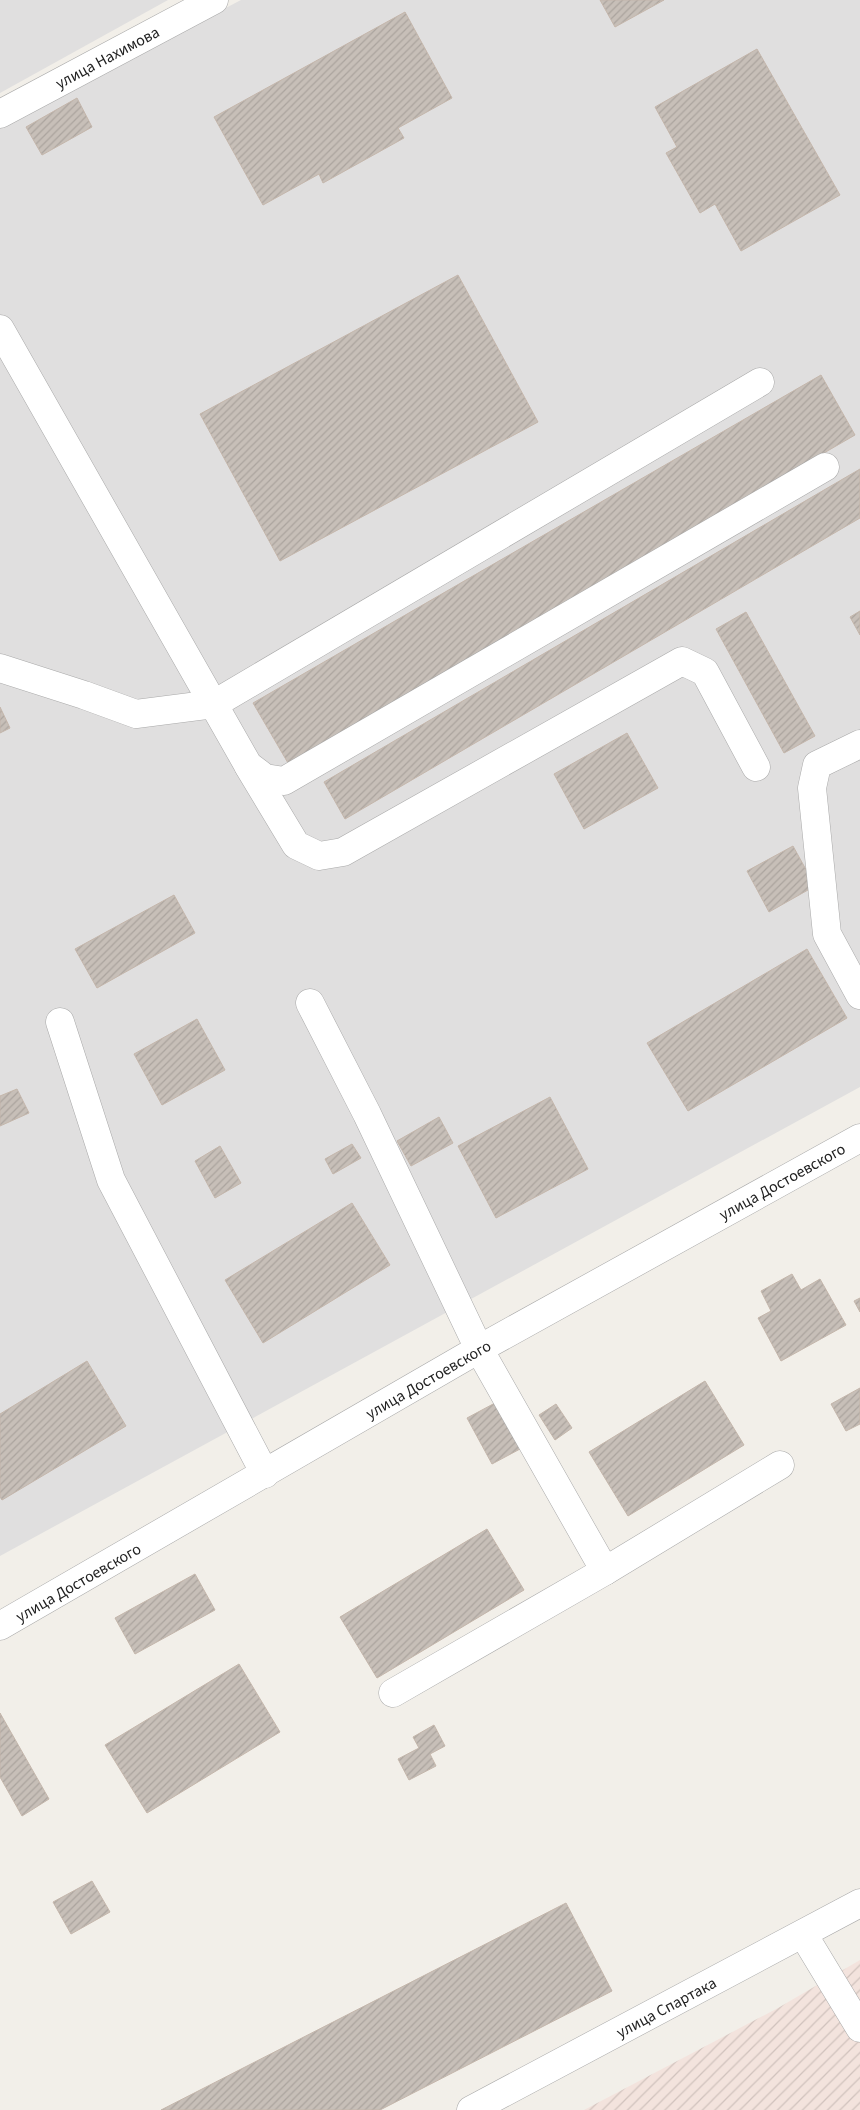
<svg xmlns="http://www.w3.org/2000/svg" width="860" height="2110" font-family="'Source Sans 3',sans-serif">
<style>
.residential{fill:#e0dfdf}
.military{fill:url(#military-furrows)}
.building{fill:url(#building-hatch);stroke:#c4b6ab}
.lines{fill:none;stroke-linecap:round;stroke-linejoin:round}
.minor-casing{stroke:#a9a9a9;stroke-width:29}
.minor{stroke:#fff;stroke-width:28}
.labels{text-anchor:middle;stroke-width:4;stroke-linejoin:round;paint-order:stroke}
.street-label{font-size:16px;fill:#222;stroke:#fff}
</style>
<defs>
<pattern id="military-furrows" width="10" height="10" patternUnits="userSpaceOnUse" patternTransform="scale(1.25)"><rect width="10" height="10" fill="#f3e3dd"/><path d="M-1 1l2-2M0 10L10 0M9 11l2-2" fill="none" stroke="#d0c2bd"/></pattern>
<pattern id="building-hatch" width="6" height="6" patternUnits="userSpaceOnUse" patternTransform="scale(1.25)"><rect width="6" height="6" fill="#c7bfb8"/><path d="M-1 1l2-2M0 6l6-6M5 7l2-2" fill="none" stroke="#aba49e"/></pattern>
</defs>
<rect width="100%" height="100%" fill="#f2efe9"/>
<!-- residential -->
<g class="residential">
<path d="M0 0H168L0 93Z"/>
<path d="M241 0H860V1087L0 1556V126Z"/>
</g>
<!-- military -->
<path class="military" d="M860 1960V2110H584L778 2008Z"/>
<!-- building -->
<g class="building">
<path d="M600 0H664L615 27Z"/>
<path d="M405 12 452 98 398 128 404 138 323 183 319 174 263 205 214 117Z"/>
<path d="M757 49 840 195 741 251 715 204 700 213 666 153 677 147 655 107Z"/>
<path d="M77 98 92 127 42 155 26 127Z"/>
<path d="M458 275 538 422 280 561 200 414Z"/>
<path d="M821 375 855 435 288 763 253 703Z"/>
<path d="M860 469V518L345 819 324 782Z"/>
<path d="M860 611V635L850 617Z"/>
<path d="M746 612 815 736 784 753 716 629Z"/>
<path d="M0 707 10 728 0 733Z"/>
<path d="M627 733 658 788 584 829 554 774Z"/>
<path d="M793 846 815 886 769 912 747 871Z"/>
<path d="M174 895 195 933 97 988 75 949Z"/>
<path d="M807 949 847 1018 688 1111 647 1043Z"/>
<path d="M197 1019 225 1070 162 1105 134 1054Z"/>
<path d="M17 1089 29 1113 0 1126V1096Z"/>
<path d="M550 1097 588 1169 496 1218 458 1146Z"/>
<path d="M439 1117 453 1143 411 1166 397 1141Z"/>
<path d="M352 1144 361 1158 333 1174 325 1159Z"/>
<path d="M220 1146 241 1183 215 1198 195 1161Z"/>
<path d="M352 1203 390 1265 263 1343 225 1280Z"/>
<path d="M792 1274 801 1290 820 1279 846 1325 781 1361 758 1318 771 1311 761 1291Z"/>
<path d="M860 1298V1312L854 1301Z"/>
<path d="M87 1361 126 1426 2 1500 0 1497V1414Z"/>
<path d="M705 1381 744 1445 628 1516 589 1452Z"/>
<path d="M860 1388V1424L846 1431 831 1404Z"/>
<path d="M495 1403 520 1449 492 1464 467 1418Z"/>
<path d="M556 1404 572 1428 555 1440 539 1415Z"/>
<path d="M487 1529 524 1590 377 1678 340 1617Z"/>
<path d="M195 1574 215 1610 135 1654 115 1618Z"/>
<path d="M239 1664 280 1732 147 1813 105 1745Z"/>
<path d="M0 1713 49 1799 22 1816 0 1777Z"/>
<path d="M434 1725 445 1746 430 1754 436 1766 409 1780 398 1759 419 1748 413 1737Z"/>
<path d="M92 1881 110 1912 71 1934 53 1902Z"/>
<path d="M566 1903 612 1991 380 2110H161Z"/>
</g>
<g class="lines">
<defs>
<g id="minor">
<path d="M0 114 214 0"/>
<path d="M0 329 248 765 265 778 284 781 825 467"/>
<path d="M0 668 84 695 136 714 214 704 760 382"/>
<path d="M860 744 817 765 812 788 827 934 860 995"/>
<path d="M249 767 296 845 319 856 343 852 682 661 705 672 756 767"/>
<path d="M310 1003 367 1114 479 1349 605 1571 393 1693"/>
<path d="M60 1022 111 1180 265 1474"/>
<path d="M605 1571 780 1465"/>
<path d="M0 1626 479 1349 860 1138"/>
<path d="M803 1934 860 2028"/>
<path d="M471 2110 860 1903"/>
</g>
</defs>
<!-- minor casing -->
<use href="#minor" class="minor-casing"/>
<!-- minor -->
<use href="#minor" class="minor"/>
</g>
<g class="labels">
<!-- street labels -->
<g class="street-label">
<text transform="translate(107 57) rotate(-28)" y="6">улица Нахимова</text>
<text transform="translate(782 1181) rotate(-29)" y="6">улица Достоевского</text>
<text transform="translate(428 1379) rotate(-30)" y="6">улица Достоевского</text>
<text transform="translate(78 1582) rotate(-30)" y="6">улица Достоевского</text>
<text transform="translate(666 2007) rotate(-28)" y="6">улица Спартака</text>
</g>
</g>
</svg>
